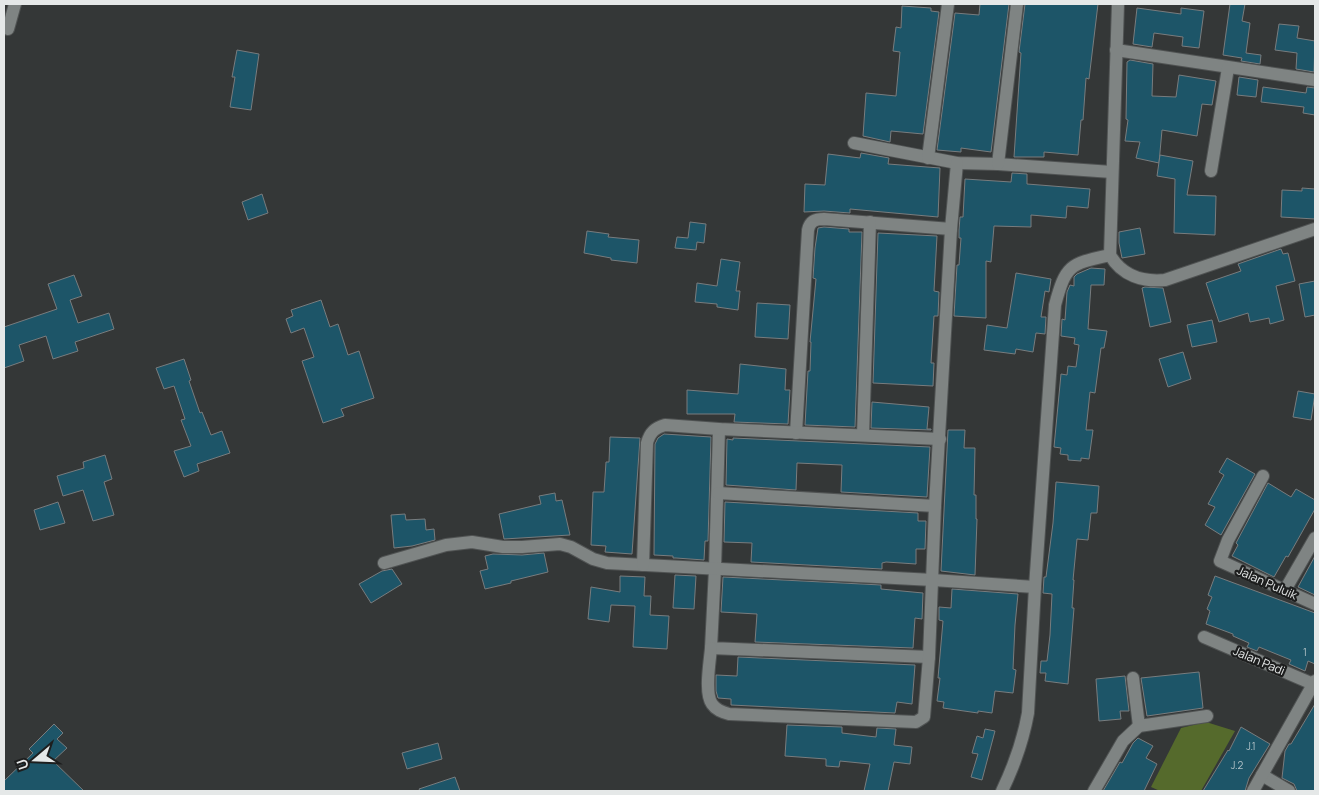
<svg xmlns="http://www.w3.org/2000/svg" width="1319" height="795" font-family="Manrope,sans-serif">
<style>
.green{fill:#556a2c}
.building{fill:#1d5568;stroke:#787c7e}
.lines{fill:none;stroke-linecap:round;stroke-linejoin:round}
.minor-casing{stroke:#505353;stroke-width:14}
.tertiary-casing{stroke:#505353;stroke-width:14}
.minor{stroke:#7f8483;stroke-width:12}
.tertiary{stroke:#7f8483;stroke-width:12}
.labels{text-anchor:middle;stroke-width:4.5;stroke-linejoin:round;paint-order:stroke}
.number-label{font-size:10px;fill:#b3c3c8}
.street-label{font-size:12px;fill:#e5e8e8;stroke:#1d1e1e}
</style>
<rect width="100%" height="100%" fill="#343737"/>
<!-- green -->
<path class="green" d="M1206 722 1235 731 1201 791H1160L1151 787 1181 728Z"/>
<!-- building -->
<g class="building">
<path d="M980 4H1009L991 152 961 148V152L937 150 955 13 979 15Z"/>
<path d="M1025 4H1098L1089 79 1086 78 1083 120H1081L1078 155 1044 152V157H1014L1021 53 1019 52Z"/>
<path d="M1230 4H1245L1242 21 1250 23 1246 53 1261 55 1260 64 1241 61 1242 58 1223 55Z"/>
<path d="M902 6 931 8V11L939 12 923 134 891 131 890 142 863 136 866 93 896 96 900 52 893 51 896 27 901 28Z"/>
<path d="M1137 8 1181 14V8L1204 11 1199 48 1182 46 1183 37 1154 33 1152 47 1133 44Z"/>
<path d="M1279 24 1299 26 1297 38 1315 41 1314 72 1296 69 1297 53 1275 50Z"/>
<path d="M237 50 259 54 251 110 230 107 235 77H232Z"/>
<path d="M1130 60 1153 64 1152 96 1176 97 1179 75 1216 81 1212 105 1202 104 1197 136 1162 130 1159 163 1136 158 1140 142 1125 141 1128 120 1126 119 1127 62Z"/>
<path d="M1239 77 1258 80 1256 97 1237 95Z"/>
<path d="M1263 87 1306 93 1307 87 1315 88V115L1303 113 1304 107 1261 102Z"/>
<path d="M861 153 889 158 888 164 940 168 938 217 850 209V213L824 211 804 212 805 184 825 185 828 154 860 158Z"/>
<path d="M1160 155 1193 161 1187 195 1216 196 1215 235 1174 233 1175 179 1157 176Z"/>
<path d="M1012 173 1027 174V184L1090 189 1088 208 1067 206 1066 218 1031 215V227L994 226 991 262 986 261V318L954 316 957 265H959L961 238H959V230L960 217H963L965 179 1011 182Z"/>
<path d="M1302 188 1315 189V219L1281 217 1282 190 1302 191Z"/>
<path d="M262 194 268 213 248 220 242 202Z"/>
<path d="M690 222 706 224 704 243 697 242 696 250 675 248 677 237 688 238Z"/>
<path d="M824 227 849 229V232H862L855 427 805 425 808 371H810L811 342H810L816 279 813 278 815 248 818 228Z"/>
<path d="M1140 228 1145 254 1122 258 1119 243V232Z"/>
<path d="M587 231 609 234 608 237 639 240 637 263 611 260V258L584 253Z"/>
<path d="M878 233 937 236 934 291 939 292 938 316H934L931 363H934L933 386 873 383Z"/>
<path d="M1281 249 1283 254 1288 253 1295 281 1276 286 1284 320 1270 324 1269 318 1250 322 1248 313 1219 322 1206 283 1241 271 1238 264Z"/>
<path d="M721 259 740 262 736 291H740L738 310 717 307V304L695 302 697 283 717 286Z"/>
<path d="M1091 268 1105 269 1104 285H1091L1088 329 1107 331 1104 348H1101L1095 393 1090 392 1086 430H1093L1089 459 1081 458V461L1068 460V455L1060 454 1061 448 1054 447 1061 374 1067 375 1068 366 1076 367 1079 345 1074 344 1075 338 1061 336 1062 319 1065 320 1067 292 1070 285 1074 286V277L1077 274Z"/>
<path d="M1016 273 1051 279 1049 292 1045 291 1041 317H1046L1045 334 1036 333 1033 352 1016 349 1015 354 984 350 987 325 1007 328Z"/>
<path d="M74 275 82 296 70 300 78 323 109 313 114 329 75 342 78 351 53 359 46 336 19 345 24 361 4 368V327L57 309 48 284Z"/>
<path d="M1315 281V315L1305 317 1299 284Z"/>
<path d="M1145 287 1163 288 1171 322 1150 327 1142 288Z"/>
<path d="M321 300 330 327 338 324 348 355 359 351 374 398 341 409 344 416 323 423 302 361 314 357 304 328 291 333 286 319 293 316 291 310Z"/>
<path d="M757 303 790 305 788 339 755 337Z"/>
<path d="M1212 320 1217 342 1192 347 1187 325Z"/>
<path d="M1183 352 1191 379 1168 387 1159 359Z"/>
<path d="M184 359 191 380 189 381 200 413 202 412 211 435 222 431 230 453 197 464 199 471 184 477 174 451 191 446 181 420 185 419 174 386 164 389 156 368Z"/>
<path d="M740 364 786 369 785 390H790L788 424 734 422 735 414H687V390L738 394Z"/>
<path d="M1298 391 1315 394 1311 420 1293 417Z"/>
<path d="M872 402 929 407 927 429H931V430L871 428Z"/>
<path d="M948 430H965L964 448H975L974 495H976V519H977L975 575 941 571Z"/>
<path d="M664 434 711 437 708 541H705L704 560 676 558H673V556L654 555 655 444 658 438Z"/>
<path d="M610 437 640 438 632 554 605 552 606 546 591 545 593 492H604L606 462H609Z"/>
<path d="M733 438 930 447 927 497 841 492 842 465 797 463 796 490 726 485 727 439 733 440Z"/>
<path d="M105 455 112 479 104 482 114 515 93 521 83 490 63 496 57 476 84 468 83 462Z"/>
<path d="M1227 458 1255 474 1221 535 1205 525 1215 507 1208 504 1224 475 1219 472Z"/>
<path d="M1056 482 1099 486 1097 513H1091L1088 540 1077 539 1073 580H1074L1072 608H1074L1068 684 1045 681 1046 673H1040L1041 661H1047L1050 635 1052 594 1043 593 1044 577H1046L1053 523Z"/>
<path d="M1268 483 1291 497 1296 489 1315 500V509L1288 557 1286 556 1274 577 1232 556 1238 545 1236 543Z"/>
<path d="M555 493 556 501 562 500 570 535 504 539 499 514 541 504 539 496Z"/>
<path d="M58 502 65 523 40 530 34 510Z"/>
<path d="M725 502 918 513V521H926L925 549H916V564L886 562 882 563V569L751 562 752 543 724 542Z"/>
<path d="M405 514 406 520 425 519 426 530 434 529 435 540 412 546 394 548 391 515Z"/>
<path d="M544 553 548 572 511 581V583L485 589 480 571 488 569 485 556 493 554 522 555Z"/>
<path d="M1315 556V595L1298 587Z"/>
<path d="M392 569 402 584 371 603 359 584 382 571Z"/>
<path d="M675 575 696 576 694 609 673 608Z"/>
<path d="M620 576 645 577 644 596H651L650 615 669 616 667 649 633 647 635 606 611 605 609 622 588 619 591 587 620 592Z"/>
<path d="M1215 576 1315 613V664L1308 661 1305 671 1289 664 1291 660 1259 647 1257 651 1247 647 1249 643 1233 636V634L1206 624 1210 611 1207 609 1212 597 1208 595Z"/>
<path d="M723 577 881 585V589L923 593 922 619 915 618 913 648 755 642 757 614 721 612Z"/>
<path d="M952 589 1018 594 1015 625 1013 669 1016 670 1013 693 995 691 992 713 978 711V713L943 708 944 702 937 701 940 678H938L943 621 939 620V607L951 608Z"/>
<path d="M738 657 915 665 912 704 897 702 895 713 731 705V699L718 698 716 691V675L737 676Z"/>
<path d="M1199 672 1203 708 1147 716 1141 678Z"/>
<path d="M1125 676 1129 711H1120L1121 719 1099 721 1096 679Z"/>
<path d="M1315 704V791H1297L1294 784 1282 778 1285 751 1289 744H1291Z"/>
<path d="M54 724 63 733 57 739 67 748 53 761 84 791H4V781L33 753 29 749Z"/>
<path d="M787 725 842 727V733L876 737 877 728 896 729 894 745 912 747 910 764 894 762 888 791H864L870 764 840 761 839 767 826 766V759L785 756Z"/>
<path d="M1241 727 1270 744 1249 778 1245 791H1203L1228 750 1229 751Z"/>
<path d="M985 729 995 731 982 780 971 777 978 754 972 753 977 736 983 738Z"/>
<path d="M1138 738 1153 746 1146 758 1157 764 1144 791H1103L1120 762 1122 763 1133 743Z"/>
<path d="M438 743 442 759 407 769 402 753Z"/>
<path d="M455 777 460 791H420L419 789Z"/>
</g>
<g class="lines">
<defs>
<g id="minor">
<path d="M8 29 15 4"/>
<path d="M1116 50 1315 80"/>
<path d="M854 143 957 163 998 164 1112 172"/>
<path d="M928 158 948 4"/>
<path d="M998 164 1017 4"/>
<path d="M1211 171 1228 68"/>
<path d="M1110 255C1122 276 1143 282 1165 280L1315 229"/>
<path d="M719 429 715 569 711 648 929 657"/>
<path d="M796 433 808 230C810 221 815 219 824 219L951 229"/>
<path d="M863 435 870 222"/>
<path d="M1263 476 1228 540 1220 561 1315 604"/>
<path d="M718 493 935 506"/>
<path d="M384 563 446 545 472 542 503 547H522L560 544 571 547 593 559 607 563 933 580 1035 587"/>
<path d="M643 565 647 443C650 432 655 428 665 425L719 429 940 439"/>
<path d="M1285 590 1315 538"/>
<path d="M1204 637 1313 684"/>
<path d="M711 648C710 661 704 693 712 704 716 710 722 712 729 714L916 722 924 717 929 657 935 506 951 229 957 163"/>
<path d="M1133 678 1139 726"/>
<path d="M1262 775 1289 791"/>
<path d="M1094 791 1123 741 1139 726 1207 716"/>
<path d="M1253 791 1315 681"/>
</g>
<path id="tertiary" d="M1002 791C1014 766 1023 741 1028 713L1035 587 1055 305C1066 264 1070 264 1110 255L1118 4"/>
</defs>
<!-- minor casing -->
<use href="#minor" class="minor-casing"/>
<!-- tertiary casing -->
<use href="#tertiary" class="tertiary-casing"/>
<!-- minor -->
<use href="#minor" class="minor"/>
<!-- tertiary -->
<use href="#tertiary" class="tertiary"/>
</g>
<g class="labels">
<!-- number labels -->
<g class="number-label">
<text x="1305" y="656">1</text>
<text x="1251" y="750">J.1</text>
<text x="1237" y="769">J.2</text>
</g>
<!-- street labels -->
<g class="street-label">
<text transform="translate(1267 583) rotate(24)" y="4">Jalan Puluik</text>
<text transform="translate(1259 661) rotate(23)" y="4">Jalan Padi</text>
</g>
</g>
<!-- border -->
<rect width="1319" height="795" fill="none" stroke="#e5e8e8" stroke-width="10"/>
<!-- north arrow -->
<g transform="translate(35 760) rotate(251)" stroke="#1d1e1e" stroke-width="4" paint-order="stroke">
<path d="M0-4L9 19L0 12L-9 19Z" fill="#e5e8e8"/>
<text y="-8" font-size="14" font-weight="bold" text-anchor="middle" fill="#e5e8e8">U</text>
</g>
</svg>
